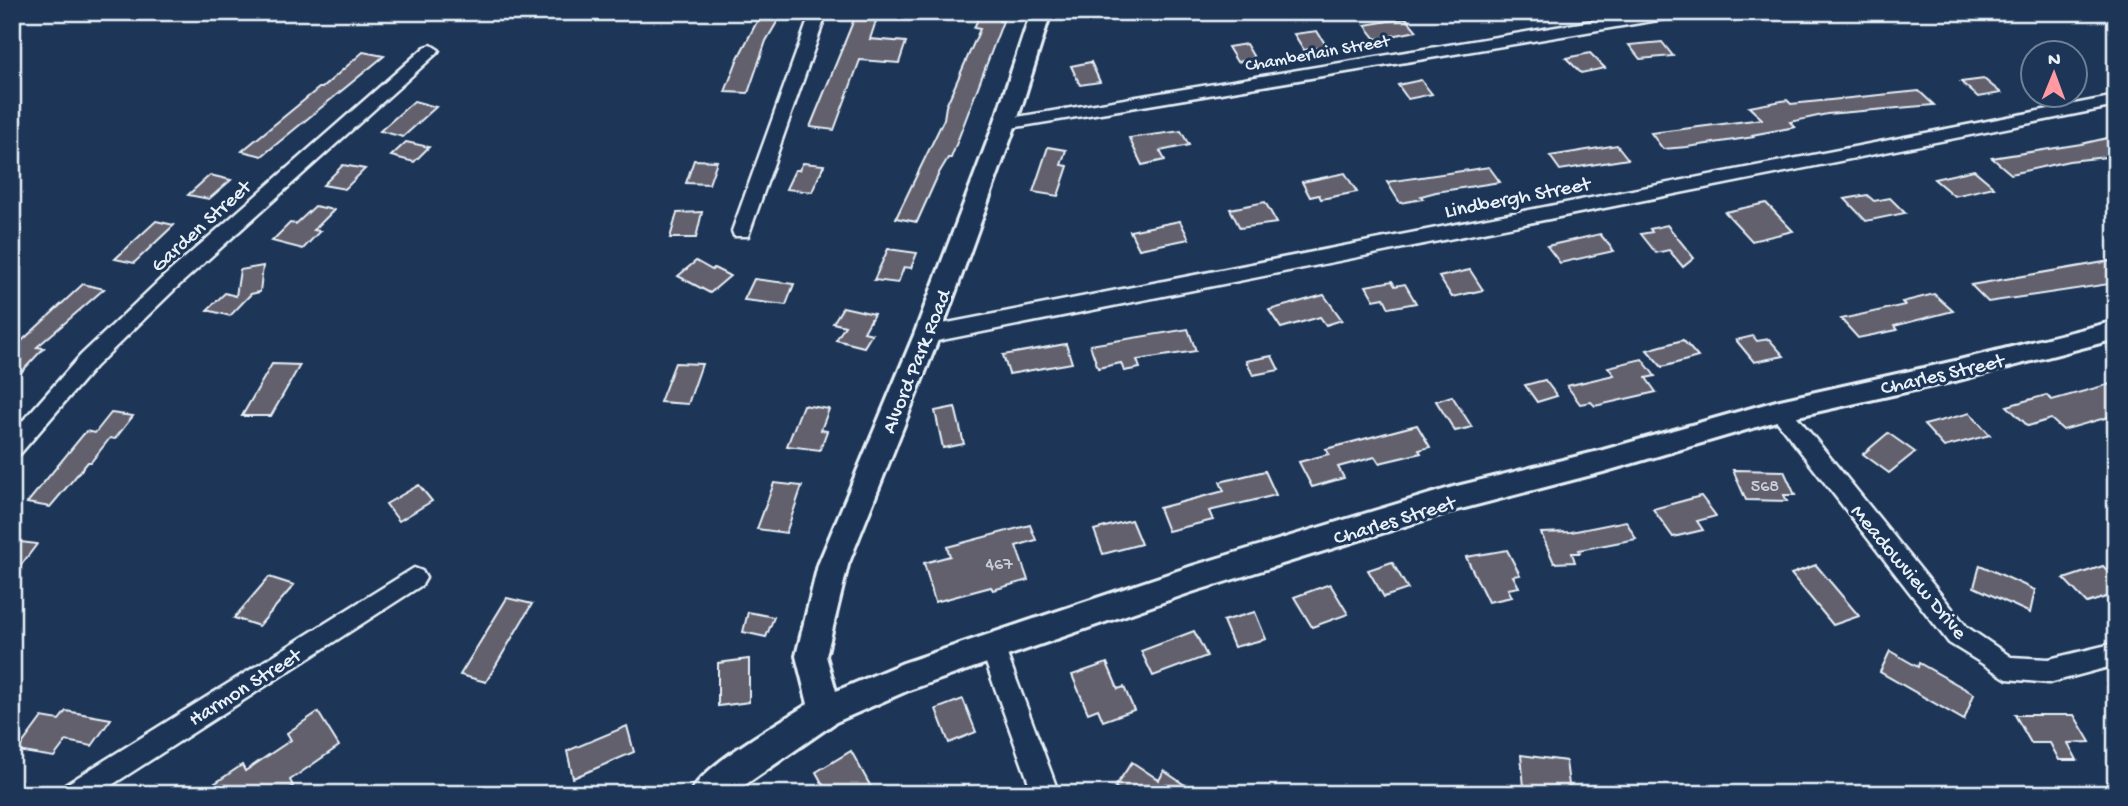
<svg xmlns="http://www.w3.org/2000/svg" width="2128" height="806" font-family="'Gochi Hand',sans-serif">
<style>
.building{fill:#63606e;stroke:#e8f1f8;stroke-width:2}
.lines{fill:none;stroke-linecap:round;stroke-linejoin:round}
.minor-casing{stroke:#e8f1f8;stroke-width:5}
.tertiary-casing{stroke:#e8f1f8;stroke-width:6}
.minor{fill:#1d3557;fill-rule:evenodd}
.tertiary{fill:#1d3557;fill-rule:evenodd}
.labels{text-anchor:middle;stroke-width:6;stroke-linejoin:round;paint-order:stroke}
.far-street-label{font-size:18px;fill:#e8f1f8;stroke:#1d3557}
.number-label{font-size:18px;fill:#c7cdd6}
.street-label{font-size:21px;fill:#e8f1f8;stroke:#1d3557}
</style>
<rect width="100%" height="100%" fill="#1d3557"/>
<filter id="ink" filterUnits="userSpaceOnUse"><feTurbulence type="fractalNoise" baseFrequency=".0143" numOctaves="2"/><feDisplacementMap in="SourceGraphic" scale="14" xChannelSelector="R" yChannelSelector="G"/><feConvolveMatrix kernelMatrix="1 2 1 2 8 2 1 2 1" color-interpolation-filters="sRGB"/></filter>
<g filter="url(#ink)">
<!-- building -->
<g class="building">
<path d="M762 12H783L766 41 748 93 725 92 738 58Z"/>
<path d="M857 12H879L870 39 906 42 899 63 860 60 834 130 810 127Z"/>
<path d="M981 12H1000L999 21H1003L951 158H948L939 173 917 222 896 218 944 119 946 106 980 29 974 28Z"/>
<path d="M1406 18 1417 31 1376 39 1365 25Z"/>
<path d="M1317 31 1327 47 1304 50 1294 34Z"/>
<path d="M1662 42 1673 56 1640 59 1629 45Z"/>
<path d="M1246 44 1255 59 1237 62 1228 47Z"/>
<path d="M363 52 384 56 262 156 242 151 319 88H322Z"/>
<path d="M1590 53 1605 68 1581 73 1566 58Z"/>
<path d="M1091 62 1100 82 1080 85 1071 66Z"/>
<path d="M1984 79 2001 93 1978 97 1961 82Z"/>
<path d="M1421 80 1432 94 1408 99 1398 85Z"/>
<path d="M1919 91 1934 105 1827 114 1790 122 1795 127 1752 135 1754 137 1687 147 1663 149 1651 133 1762 119 1749 107 1787 100 1791 104Z"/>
<path d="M414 101 436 107 403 137 380 131Z"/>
<path d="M1181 131 1189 145 1160 151 1165 160 1142 165 1129 138Z"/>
<path d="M2116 136V156L2069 161 2011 174 1992 158 2081 144Z"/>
<path d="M406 142 429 147 414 162 391 156Z"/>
<path d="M1617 145 1628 159 1560 170 1550 156Z"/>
<path d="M1048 147 1066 150 1061 165 1068 166 1058 196 1033 192Z"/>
<path d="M694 160 717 161 709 184 686 183Z"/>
<path d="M803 163 824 165 812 192 786 189 795 170H799Z"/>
<path d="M343 165 365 169 345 189 323 185Z"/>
<path d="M1489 167 1500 182 1436 192 1421 196 1423 199 1400 203 1387 182Z"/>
<path d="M1974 170 1994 187 1954 196 1934 179Z"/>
<path d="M1345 173 1357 192 1321 199 1319 195 1310 197 1302 182Z"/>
<path d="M210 175 231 180 209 199 188 195Z"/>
<path d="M1867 195 1874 201 1890 198 1905 213 1866 221 1845 199Z"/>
<path d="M1265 202 1277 223 1240 228 1230 209Z"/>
<path d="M1766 203 1793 231 1752 241 1725 212Z"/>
<path d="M315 206 334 210 314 230 320 231 303 249 272 241 290 223 296 224Z"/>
<path d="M702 212 696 238H670L677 213Z"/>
<path d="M156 221 174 225 134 263 115 259Z"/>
<path d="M1180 221 1189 239 1139 249 1130 231Z"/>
<path d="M1667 225 1694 258 1683 267 1669 250 1656 253 1641 234 1652 232 1650 229Z"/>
<path d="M1600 234 1614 251 1560 263 1547 246Z"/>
<path d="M888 249 917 253 911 268 904 267 898 283 874 280Z"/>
<path d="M2116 260V283L1988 302 1971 285Z"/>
<path d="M696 261 712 270 714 268 730 276 710 293 678 276Z"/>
<path d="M263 266 260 292 251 294 230 316 207 310 225 293 236 296 240 270Z"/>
<path d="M1470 270 1483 290 1452 297 1439 277Z"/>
<path d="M754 279 794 284 786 305 744 300Z"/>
<path d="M1392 281 1395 286 1405 284 1416 303 1389 308 1384 298 1374 300 1366 286Z"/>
<path d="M83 284 104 289 37 347 44 348 12 382V350Z"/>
<path d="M1934 294 1953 311 1894 326 1897 330 1858 338 1841 319 1905 305 1902 302Z"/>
<path d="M1324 295 1342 320 1326 325 1320 317 1281 328 1269 310Z"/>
<path d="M843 307 874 314 864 332 872 334 864 347 836 340 845 326 833 323Z"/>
<path d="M1188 329 1196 351 1137 360 1140 368 1124 371 1121 363 1098 368 1090 345Z"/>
<path d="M1753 336 1757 341 1769 339 1784 356 1754 362 1736 340Z"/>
<path d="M1683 340 1698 357 1662 367 1647 350Z"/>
<path d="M1066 344 1072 363 1009 374 1003 355Z"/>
<path d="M1272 356 1279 370 1253 375 1246 361Z"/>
<path d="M1642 359 1655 376 1646 378 1656 392 1595 406 1591 402 1580 404 1567 386 1614 375 1608 367Z"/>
<path d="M675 363 702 364 688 404 660 402Z"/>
<path d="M272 364 300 365 271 416H242Z"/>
<path d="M1545 380 1557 396 1537 402 1525 385Z"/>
<path d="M2110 384 2116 389V415L2063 430 2051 419 2028 426 2007 406 2046 395 2052 400Z"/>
<path d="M1452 396 1472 427 1455 431 1436 401Z"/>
<path d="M803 405 829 409 821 430 827 431 820 450 787 446Z"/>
<path d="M955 407 964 444 943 448 935 411Z"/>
<path d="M111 413 133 416 115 439 110 438 91 462H88L50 507 27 503 86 431 95 433Z"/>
<path d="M1970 413 1990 435 1944 447 1924 425Z"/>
<path d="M1417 425 1430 447 1419 450 1421 453 1379 463 1375 457 1338 467 1344 478 1312 487 1299 462 1329 454 1326 449Z"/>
<path d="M1888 433 1915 452 1889 473 1863 454Z"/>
<path d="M1733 470 1784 471 1795 495H1784L1787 501 1746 500Z"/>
<path d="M1265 471 1276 495 1209 511 1213 520 1168 531 1159 508 1224 491 1220 482Z"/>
<path d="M774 483 802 486 786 533 757 529Z"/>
<path d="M419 485 432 501 399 521 386 504Z"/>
<path d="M1701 496 1716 516 1697 521 1703 530 1673 537 1653 509Z"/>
<path d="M1131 520 1141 544 1103 554 1094 530Z"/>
<path d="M1626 521 1636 539 1579 550 1580 553H1572L1575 562 1554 563 1541 533 1571 532Z"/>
<path d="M1030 525 1036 540 1016 546 1028 580 993 590 991 587 935 602 924 563 950 556 947 547Z"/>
<path d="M12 541 37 544 12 577Z"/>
<path d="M1507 550 1520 575 1513 576 1519 587 1508 589 1512 597 1488 602 1466 557Z"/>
<path d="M1392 562 1408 589 1384 597 1368 570Z"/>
<path d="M1816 565 1859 616 1833 625 1791 574Z"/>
<path d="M1980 565 2035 590 2030 613 1974 587Z"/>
<path d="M2103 566 2116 579V594L2087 603 2064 579Z"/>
<path d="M269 577 294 585 259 626 234 618Z"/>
<path d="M1330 584 1348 614 1312 627 1294 597Z"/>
<path d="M507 598 532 604 486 682 460 675Z"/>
<path d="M748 612 774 617 766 637 743 632Z"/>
<path d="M1255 612 1266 639 1234 647 1223 621Z"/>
<path d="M1194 631 1207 656 1153 676 1141 651Z"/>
<path d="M1890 651 1918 667 1919 663 1974 694 1964 720 1880 672Z"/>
<path d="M749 659V702L718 706V663Z"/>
<path d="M1107 663 1118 689 1124 687 1134 710 1103 721 1098 709 1088 713 1072 675Z"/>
<path d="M963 699 976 732 949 743 936 709Z"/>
<path d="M66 711 111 719 92 746 66 741 54 757 17 751 42 717 59 720Z"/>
<path d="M318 712 339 746 290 780 293 786 281 794H199L242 765 245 771 291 740 287 733Z"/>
<path d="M2015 715H2074L2090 742 2068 743 2077 760H2059L2050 743H2031Z"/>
<path d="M627 726 634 752 573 778 567 751Z"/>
<path d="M851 751 871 787 860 794H828L816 772Z"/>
<path d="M1521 755 1566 761 1570 793 1524 787Z"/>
<path d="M1132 762 1159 780 1164 771 1198 794H1125L1115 787Z"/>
</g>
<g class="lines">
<defs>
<g id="minor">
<path d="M811 12H827L750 231 748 236H734L732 231Z"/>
<path d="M1646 12H1684L1676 17 1005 129 996 124 1005 119Z"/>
<path d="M431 45 439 50 437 53 175 289 95 367 20 454 12 457V433L81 355 161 279 425 47Z"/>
<path d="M2116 96V106L927 343 920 340 917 335 920 330 927 327Z"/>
<path d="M1780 402 1787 404 1967 627 2011 657 2049 659 2116 643V665L2049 683 2007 679 1949 643 1773 416 1769 410 1773 404Z"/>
<path d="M414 568 422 571 426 578 422 585 98 794H61L65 785Z"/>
<path d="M993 638 1002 641 1005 649 1059 794H1033L981 649 984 641Z"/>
</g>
<path id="tertiary" d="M1031 12H1051L1016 124 940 335 848 565 826 656 836 691 903 663 1192 566 1453 487 1603 450 1780 400 1955 361 2116 321V339L1955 381 1780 420 1603 472 1453 511 1192 592 909 690 836 722 732 794H690C702 765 779 723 808 704L796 656 818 565 914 335 994 124Z"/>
</defs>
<!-- minor casing -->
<use href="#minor" class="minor-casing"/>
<!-- tertiary casing -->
<use href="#tertiary" class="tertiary-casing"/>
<!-- minor -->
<use href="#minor" class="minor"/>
<!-- tertiary -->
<use href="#tertiary" class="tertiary"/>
</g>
</g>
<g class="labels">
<!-- far-street labels -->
<g class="far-street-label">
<text transform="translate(1317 52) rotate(-10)" y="6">Chamberlain Street</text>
</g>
<!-- number labels -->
<g class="number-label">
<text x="1765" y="491">568</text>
<text x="999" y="569">467</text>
</g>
<!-- street labels -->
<g class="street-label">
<text transform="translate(1517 196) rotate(-11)" y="7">Lindbergh Street</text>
<text transform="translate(200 225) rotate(-42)" y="7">Garden Street</text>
<text transform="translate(915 361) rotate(-68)" y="7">Alvord Park Road</text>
<text transform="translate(1942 373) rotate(-13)" y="7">Charles Street</text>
<text transform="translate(1394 519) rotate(-17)" y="7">Charles Street</text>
<text transform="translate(1910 571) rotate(50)" y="7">Meadowview Drive</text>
<text transform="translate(244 686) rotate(-32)" y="7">Harmon Street</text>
</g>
</g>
<!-- margin -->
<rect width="2128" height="806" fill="none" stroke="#1d3557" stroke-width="42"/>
<rect x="21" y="21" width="2086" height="764" fill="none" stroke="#e8f1f8" stroke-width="2.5" filter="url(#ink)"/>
<!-- north arrow -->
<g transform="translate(2054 74) rotate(1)"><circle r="33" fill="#1d3557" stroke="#6e8097" stroke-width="2"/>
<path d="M0-5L12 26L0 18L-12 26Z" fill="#ff9aa2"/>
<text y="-10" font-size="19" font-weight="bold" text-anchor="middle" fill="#e8f1f8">N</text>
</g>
</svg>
